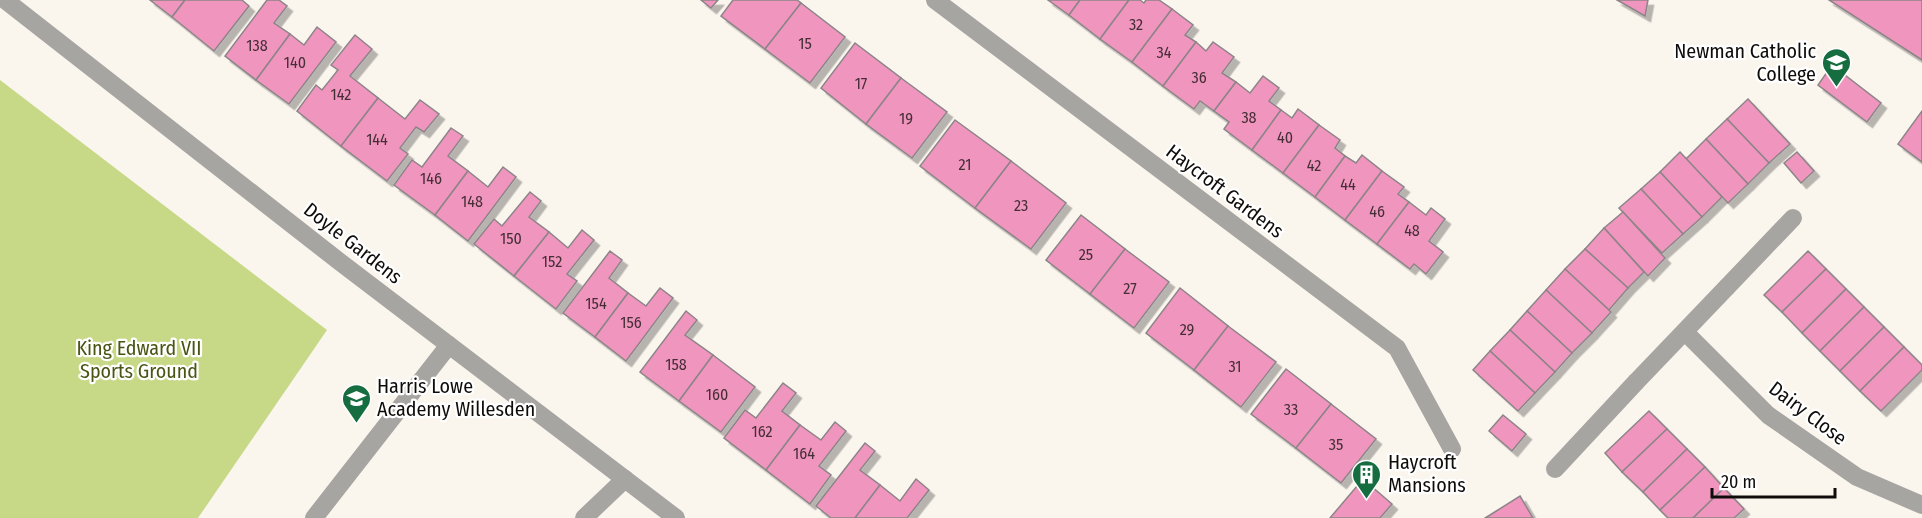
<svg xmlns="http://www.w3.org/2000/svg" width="1922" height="518" font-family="'Fira Sans Condensed',sans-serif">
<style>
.green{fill:#c7d987}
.building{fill:#f096be;stroke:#8d8488;stroke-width:1.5;filter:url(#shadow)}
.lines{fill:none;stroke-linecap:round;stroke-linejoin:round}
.service{stroke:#a7a5a2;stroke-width:18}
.minor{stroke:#a7a5a2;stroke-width:18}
.labels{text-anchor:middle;stroke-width:4.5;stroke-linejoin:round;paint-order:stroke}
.number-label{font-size:16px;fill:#462e37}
.poi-label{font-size:20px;fill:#0e0c0a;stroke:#fff;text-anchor:start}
.street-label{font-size:20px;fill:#0e0c0a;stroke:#fff}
.park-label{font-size:20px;fill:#4a5514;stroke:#fff}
</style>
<defs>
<filter id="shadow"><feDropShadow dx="5.5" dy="5.5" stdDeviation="0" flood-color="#0004"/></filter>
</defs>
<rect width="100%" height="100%" fill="#faf6ee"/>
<!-- green -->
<path class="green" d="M0 80 327 330 198 518H0Z"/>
<!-- building -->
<g class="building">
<path d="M150 0H185L172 17Z"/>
<path d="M185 0H242L249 6 214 51 172 17Z"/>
<path d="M267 0H279L287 6 274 23 290 34 256 80 225 56Z"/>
<path d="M701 0H718L711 8Z"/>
<path d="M733 0H797L801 3 765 49 721 16Z"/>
<path d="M1048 0H1080L1069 15Z"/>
<path d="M1080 0H1129L1100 39 1069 15Z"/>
<path d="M1129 0H1140L1144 3 1146 0H1159L1172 9 1132 62 1100 39Z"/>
<path d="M1617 0H1648L1645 16Z"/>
<path d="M1829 0H1922V60Z"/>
<path d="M801 3 845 37 810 83 765 49Z"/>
<path d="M1172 9 1193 25 1185 35 1196 42 1163 86 1132 62Z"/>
<path d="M317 27 336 42 289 104 256 80 290 34 304 45Z"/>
<path d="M355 35 372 49 350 76 378 98 341 146 297 111 316 85 322 90 338 70 331 65Z"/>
<path d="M1196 42 1206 51 1213 42 1234 57 1222 73 1236 82 1214 111 1200 101 1194 109 1163 86Z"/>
<path d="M855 43 901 78 866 124 821 88Z"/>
<path d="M1832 65 1881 103 1867 122 1818 85Z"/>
<path d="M1263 76 1279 88 1269 101 1281 110 1252 150 1224 129 1229 122 1214 111 1236 82 1250 93Z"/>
<path d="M901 78 947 112 912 158 866 124Z"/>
<path d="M378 98 405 119 420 100 439 114 424 132 416 127 400 148 408 154 387 181 341 146Z"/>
<path d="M1748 99 1790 144 1769 163 1727 119Z"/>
<path d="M1298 109 1319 125 1283 173 1252 150 1281 110 1292 118Z"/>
<path d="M1922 111V162L1898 144Z"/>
<path d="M1727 119 1769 163 1748 184 1706 139Z"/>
<path d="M955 120 1011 161 975 208 920 166Z"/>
<path d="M1319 125 1340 140 1335 148 1345 156 1315 197 1283 173Z"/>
<path d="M451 128 463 136 448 156 468 171 435 215 394 185 412 160 422 167Z"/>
<path d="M1706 139 1748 184 1728 203 1686 159Z"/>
<path d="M1680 152 1722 197 1702 217 1660 172Z"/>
<path d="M1797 152 1814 171 1801 183 1784 163Z"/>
<path d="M1362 155 1382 171 1345 220 1315 197 1345 156 1356 163Z"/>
<path d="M1011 161 1066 203 1031 249 975 208Z"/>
<path d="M503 167 516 177 468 241 435 215 468 171 488 187Z"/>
<path d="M1382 171 1404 187 1398 194 1409 202 1377 244 1345 220Z"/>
<path d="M1660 172 1702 217 1683 234 1641 189Z"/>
<path d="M1641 189 1683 234 1662 253 1619 208Z"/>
<path d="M530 192 541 201 529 217 549 232 514 276 474 244 494 219 502 226Z"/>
<path d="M1409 202 1426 215 1431 208 1445 219 1429 241 1443 252 1426 274 1414 264 1410 269 1377 244Z"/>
<path d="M1623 212 1665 258 1648 276 1604 228Z"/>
<path d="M1081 215 1125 249 1090 294 1046 260Z"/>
<path d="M1604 228 1644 272 1628 288 1585 249Z"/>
<path d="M582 230 594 240 567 274 577 281 556 309 514 276 549 232 568 248Z"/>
<path d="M1125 249 1169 282 1134 328 1090 294Z"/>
<path d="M1585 249 1628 288 1609 310 1565 269Z"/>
<path d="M610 251 622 260 609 278 628 293 595 337 563 313Z"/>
<path d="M1808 251 1826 269 1782 312 1764 295Z"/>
<path d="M1565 269 1611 312 1592 333 1546 290Z"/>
<path d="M1826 269 1846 289 1802 333 1782 312Z"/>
<path d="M660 288 673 298 626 361 595 337 628 293 646 306Z"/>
<path d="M1180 288 1228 326 1194 370 1146 333Z"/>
<path d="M1846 289 1864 307 1820 351 1802 333Z"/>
<path d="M1546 290 1592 333 1572 353 1527 311Z"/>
<path d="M1864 307 1884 327 1840 371 1820 351Z"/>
<path d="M686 311 697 320 685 335 713 355 679 401 640 372Z"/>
<path d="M1527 311 1572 353 1555 372 1510 330Z"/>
<path d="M1228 326 1276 362 1241 407 1194 370Z"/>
<path d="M1884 327 1904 347 1860 391 1840 371Z"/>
<path d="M1510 330 1555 372 1535 393 1490 351Z"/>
<path d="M1904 347 1922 365V370L1881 411 1860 391Z"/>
<path d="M1490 351 1535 393 1518 411 1473 370Z"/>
<path d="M713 355 755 387 721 432 679 401Z"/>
<path d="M1286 369 1331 404 1296 448 1251 414Z"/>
<path d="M783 383 796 393 782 411 800 425 766 470 724 438 745 410 756 418Z"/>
<path d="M1331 404 1376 439 1341 483 1296 448Z"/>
<path d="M1649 411 1667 429 1622 472 1605 453Z"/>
<path d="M1503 415 1526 434 1512 451 1489 431Z"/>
<path d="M835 422 846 431 819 466 831 475 810 504 766 470 800 425 821 440Z"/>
<path d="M1667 429 1687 449 1643 492 1622 472Z"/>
<path d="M865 443 875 451 860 470 880 485 855 518H831L816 506Z"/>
<path d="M1687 449 1705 467 1660 510 1643 492Z"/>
<path d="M1705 467 1724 488 1693 518H1668L1660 510Z"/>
<path d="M916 479 929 490 907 518H855L880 485 900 501Z"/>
<path d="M1363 479 1392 504 1380 518H1330Z"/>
<path d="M1724 488 1744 509 1734 518H1693Z"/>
<path d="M1520 496 1533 518H1485L1490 515Z"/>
</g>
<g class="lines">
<!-- service -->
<g class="service">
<path d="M1727 287 1793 218"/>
<path d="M1555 469 1636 382"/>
<path d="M314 518 449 345"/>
<path d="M584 518 625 479"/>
</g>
<!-- minor -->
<g class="minor">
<path d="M5 0 340 262 676 518"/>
<path d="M935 0 1397 348 1452 449"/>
<path d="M1685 332 1768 415 1857 477 1922 505"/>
<path d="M1636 382 1727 287"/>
</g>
</g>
<!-- icons -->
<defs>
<symbol id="school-pin" viewBox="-11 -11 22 30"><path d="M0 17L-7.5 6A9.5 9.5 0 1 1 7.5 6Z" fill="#166d3f" stroke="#fff"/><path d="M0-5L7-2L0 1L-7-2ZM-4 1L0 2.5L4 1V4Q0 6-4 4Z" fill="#fff"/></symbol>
<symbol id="building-pin" viewBox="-11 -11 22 30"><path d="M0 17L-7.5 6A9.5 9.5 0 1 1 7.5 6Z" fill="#166d3f" stroke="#fff"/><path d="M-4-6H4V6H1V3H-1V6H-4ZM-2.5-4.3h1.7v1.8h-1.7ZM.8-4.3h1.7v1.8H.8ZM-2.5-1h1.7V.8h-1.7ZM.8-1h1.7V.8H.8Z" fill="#fff"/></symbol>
</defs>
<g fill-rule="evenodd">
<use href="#school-pin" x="1820" y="46" width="33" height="45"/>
<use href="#school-pin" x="340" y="382" width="33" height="45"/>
<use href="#building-pin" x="1350" y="458" width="33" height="45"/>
</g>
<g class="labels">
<!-- number labels -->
<g class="number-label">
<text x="1136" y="30">32</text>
<text x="805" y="49">15</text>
<text x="257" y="51">138</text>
<text x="1164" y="58">34</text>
<text x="295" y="68">140</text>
<text x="1199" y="83">36</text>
<text x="861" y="89">17</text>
<text x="341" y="100">142</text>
<text x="1249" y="123">38</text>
<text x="906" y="124">19</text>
<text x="1285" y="143">40</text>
<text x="377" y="145">144</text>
<text x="965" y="170">21</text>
<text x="1314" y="171">42</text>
<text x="431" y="184">146</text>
<text x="1348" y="190">44</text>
<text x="472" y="207">148</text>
<text x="1021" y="211">23</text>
<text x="1377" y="217">46</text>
<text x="1412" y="236">48</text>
<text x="511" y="244">150</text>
<text x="1086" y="260">25</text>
<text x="552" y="267">152</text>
<text x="1130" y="294">27</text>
<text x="596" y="309">154</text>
<text x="631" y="328">156</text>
<text x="1187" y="335">29</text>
<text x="676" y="370">158</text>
<text x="1235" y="372">31</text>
<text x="717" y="400">160</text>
<text x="1291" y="415">33</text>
<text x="762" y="437">162</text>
<text x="1336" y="450">35</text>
<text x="804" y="459">164</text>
</g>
<!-- poi labels -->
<g class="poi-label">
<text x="1816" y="58" text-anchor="end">Newman Catholic<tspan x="1816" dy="23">College</tspan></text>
<text x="377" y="393">Harris Lowe<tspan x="377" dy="23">Academy Willesden</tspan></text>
<text x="1388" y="469">Haycroft<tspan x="1388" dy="23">Mansions</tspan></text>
</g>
<!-- street labels -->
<g class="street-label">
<text transform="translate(1225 191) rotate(37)" y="7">Haycroft Gardens</text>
<text transform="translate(353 243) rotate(38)" y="7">Doyle Gardens</text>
<text transform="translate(1808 413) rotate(37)" y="7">Dairy Close</text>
</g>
<!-- park labels -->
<g class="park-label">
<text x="139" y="355">King Edward VII<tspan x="139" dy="23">Sports Ground</tspan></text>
</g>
</g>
<!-- scale -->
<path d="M1712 488v9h123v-9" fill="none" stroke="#0e0c0a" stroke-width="3"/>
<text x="1721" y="488" font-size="18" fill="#0e0c0a" stroke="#ffffff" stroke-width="4.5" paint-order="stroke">20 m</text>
</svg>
